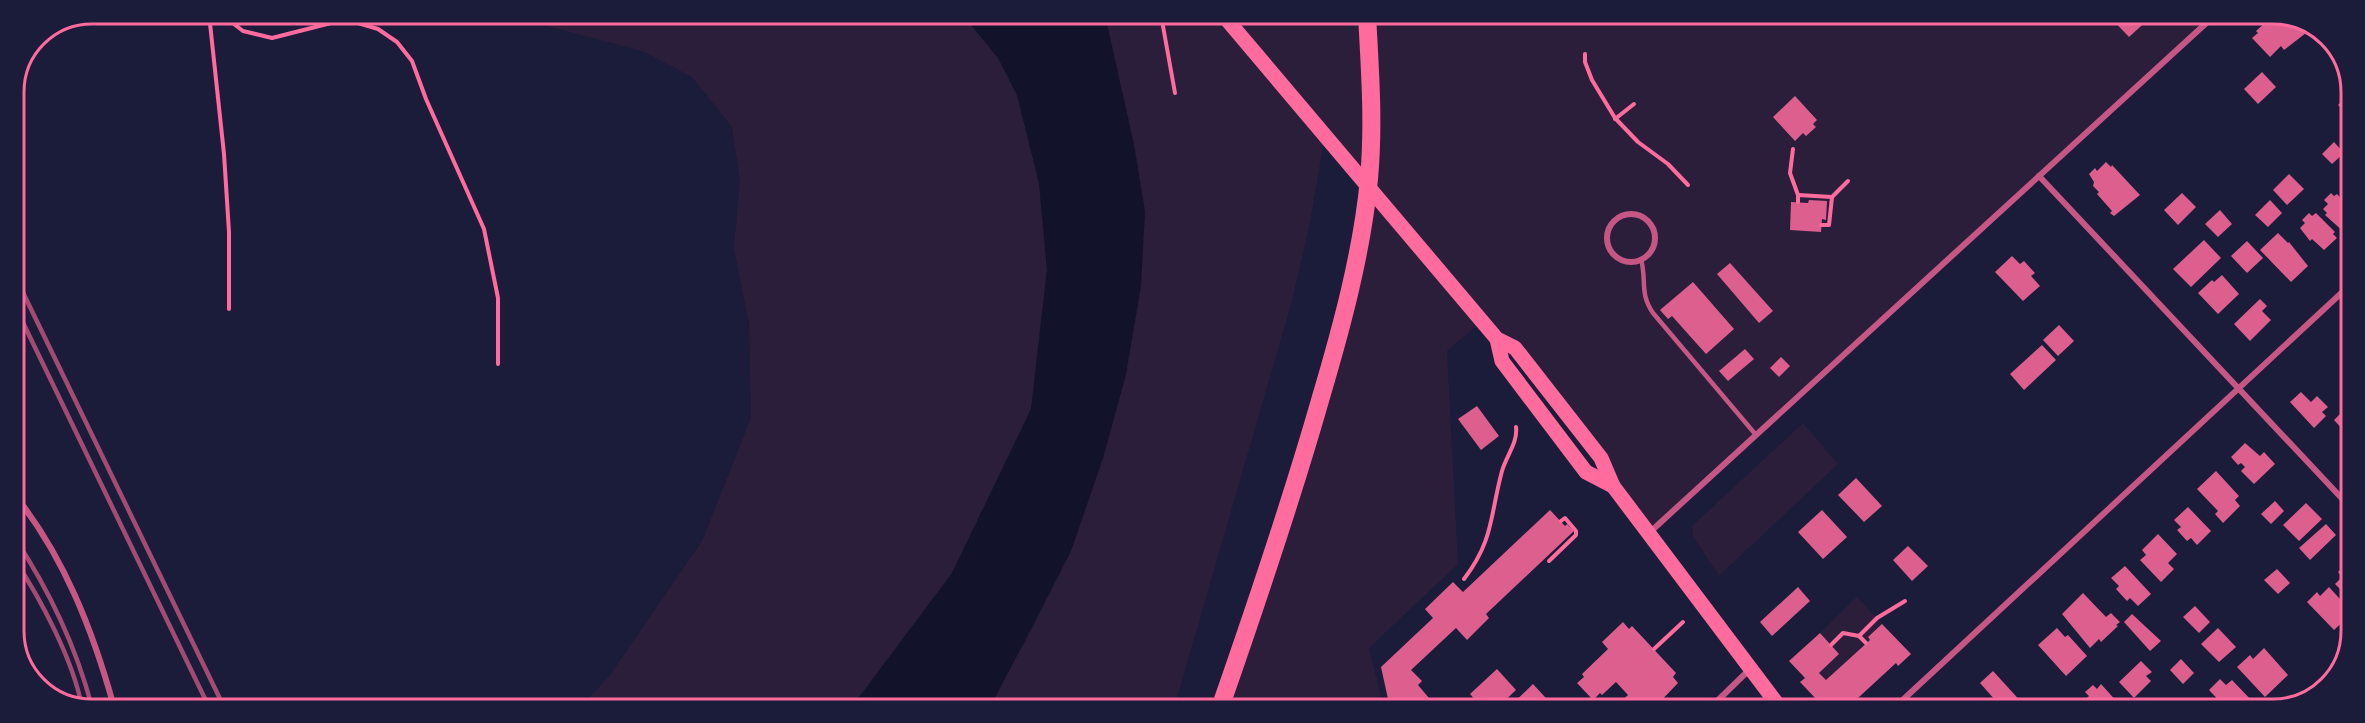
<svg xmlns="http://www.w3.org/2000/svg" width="2365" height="723" font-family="'Fira Sans Condensed',sans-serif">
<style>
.green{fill:#2a1e3b}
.water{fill:#12122b}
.building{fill:#dd5f8e}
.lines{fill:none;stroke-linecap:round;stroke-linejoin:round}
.path{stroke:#ff6b9d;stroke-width:4}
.service{stroke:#c65784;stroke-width:4.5}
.minor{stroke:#c65784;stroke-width:6}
.primary{stroke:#ff6b9d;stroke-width:15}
.motorway{stroke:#ff6b9d;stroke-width:18}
.rail{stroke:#a44b75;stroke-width:4.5}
.rim{fill:none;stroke:#ff6b9d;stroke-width:3}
</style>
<rect width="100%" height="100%" fill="#1b1b3a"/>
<!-- green -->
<g class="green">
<path d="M415 14 963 15 998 58 1017 95 1039 183 1047 270 1031 410 952 573 851 708 581 707 610 675 702 541 751 418 749 323 734 248 740 180 732 127 692 77 642 51 513 17Z"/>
<path d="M1105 15 2214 16 1648 533 1601 458 1482 321 1447 351 1458 564 1369 648 1384 708H1220L1307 447 1368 185 1325 135 1310 222 1292 301 1174 708H987L1029 635 1071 551 1103 458 1126 374 1145 212 1134 145Z"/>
<path d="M1803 423 1838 464 1719 576 1693 536 1692 526Z"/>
<path d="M1857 597 1882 624 1868 637 1870 640 1826 680 1819 673 1839 654 1820 633Z"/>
</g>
<!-- water -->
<path class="water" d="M963 15H1105L1134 145 1145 212 1141 286 1126 374 1103 458 1071 551 996 696 987 708H851L952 573 1031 409 1047 270 1039 183 1017 95 998 58Z"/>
<!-- building -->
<g class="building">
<path d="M2109 16H2152L2129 37Z"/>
<path d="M2265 16H2294L2305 24 2302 28 2306 33 2284 50 2281 46 2270 57 2252 38 2258 33 2256 31 2268 20Z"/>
<path d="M2262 72 2276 87 2258 104 2244 89Z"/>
<path d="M2351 92V119L2338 105Z"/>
<path d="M1795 96 1817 120 1813 124 1816 127 1806 136 1803 133 1795 141 1773 117Z"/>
<path d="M2334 142 2344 153 2332 164 2322 154Z"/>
<path d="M2106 162 2111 167 2112 165 2140 195 2114 216 2110 213 2112 211 2097 194 2099 192 2093 186 2094 182 2089 174 2095 168 2097 171Z"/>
<path d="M2289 174 2304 189 2287 205 2273 190Z"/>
<path d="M2182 193 2196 207 2178 225 2164 210Z"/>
<path d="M2331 193 2334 196 2337 194 2351 209V227L2345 233 2325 215 2327 213 2323 209 2328 204 2324 200Z"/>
<path d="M1809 200 1827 201 1826 220 1822 219 1821 232 1790 230 1791 202 1808 203Z"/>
<path d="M2270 200 2282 213 2268 227 2255 215Z"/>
<path d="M2220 210 2232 224 2218 237 2205 224Z"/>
<path d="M2309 213 2312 216 2316 213 2335 232 2333 234 2337 238 2324 250 2312 239 2310 241 2300 228 2305 223 2302 220Z"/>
<path d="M2278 233 2288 243 2289 242 2308 266 2291 282 2260 250Z"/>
<path d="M2204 240 2221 258 2191 287 2173 269Z"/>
<path d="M2247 241 2263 258 2247 273 2231 256Z"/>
<path d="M2012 256 2020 264 2024 261 2035 273 2031 276 2040 286 2023 301 1995 272Z"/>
<path d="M1730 263 1773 311 1759 323 1717 274Z"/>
<path d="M2222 275 2239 294 2218 314 2198 293 2212 280 2214 282Z"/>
<path d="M1693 282 1734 329 1706 354 1672 316 1668 319 1660 310Z"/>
<path d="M2260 299 2267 306 2262 311 2271 320 2250 341 2234 324Z"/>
<path d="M2059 325 2074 341 2058 356 2043 340Z"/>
<path d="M2042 345 2056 360 2024 390 2010 374Z"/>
<path d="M1745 349 1754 359 1728 381 1719 371Z"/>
<path d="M1781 357 1790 366 1779 377 1770 368Z"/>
<path d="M2301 392 2311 402 2317 396 2328 407 2322 412 2326 416 2314 428 2290 402Z"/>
<path d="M1477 406 1499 436 1481 450 1458 419Z"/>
<path d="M2347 407 2350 411V428L2345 432 2334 420Z"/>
<path d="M2245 443 2260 456 2264 452 2275 464 2254 484 2241 471 2245 467 2241 463 2238 465 2231 457Z"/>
<path d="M2216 471 2239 496 2235 500 2240 506 2223 523 2215 514 2218 511 2197 489Z"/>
<path d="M1856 478 1882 506 1864 522 1838 495Z"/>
<path d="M2275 501 2284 511 2271 524 2261 514Z"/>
<path d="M2306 503 2322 519 2299 541 2283 525Z"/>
<path d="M2188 507 2211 531 2197 545 2191 538 2187 541 2177 530 2181 527 2174 520Z"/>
<path d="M1550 510 1565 526 1567 524 1574 531 1486 614 1489 618 1467 640 1456 628 1411 670 1422 681 1418 685 1429 698 1418 708H1390L1381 667 1433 618 1425 609 1453 582 1463 592Z"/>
<path d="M1822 510 1847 537 1823 559 1798 532Z"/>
<path d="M2326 524 2336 535 2310 560 2299 548Z"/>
<path d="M2158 534 2177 554 2168 563 2174 569 2161 582 2140 560 2146 555 2142 550Z"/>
<path d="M1908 546 1928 566 1912 581 1893 560Z"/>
<path d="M2349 561V598L2335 584 2342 577 2338 572Z"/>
<path d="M2125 566 2151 594 2138 606 2130 598 2127 601 2116 589 2119 586 2111 578Z"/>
<path d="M2277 569 2290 583 2278 594 2264 580Z"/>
<path d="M1798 587 1810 601 1772 636 1760 622Z"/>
<path d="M2329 587 2349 609V616L2334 630 2307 602 2317 592 2320 596Z"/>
<path d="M2083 593 2106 617 2111 613 2120 622 2116 625 2118 626 2101 642 2099 639 2090 648 2062 614Z"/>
<path d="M2195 606 2210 622 2199 633 2183 617Z"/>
<path d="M2132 614 2161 641 2150 651 2124 622Z"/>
<path d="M1623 622 1629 629 1632 626 1676 673 1673 677 1678 683 1653 709H1621L1617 705 1628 695 1616 682 1602 695 1600 693 1593 700 1577 683 1584 677 1582 674 1608 649 1602 642Z"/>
<path d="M1882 624 1911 654 1898 666 1896 663 1846 709H1818L1813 704 1817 700 1800 682 1805 678 1789 661 1820 633 1839 654 1819 673 1826 680 1870 640 1868 637Z"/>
<path d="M2057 628 2065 637 2068 635 2087 656 2066 676 2038 645Z"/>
<path d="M2218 628 2236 647 2219 662 2201 644Z"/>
<path d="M2264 648 2288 675 2265 697 2237 667 2250 655 2253 659Z"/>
<path d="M2181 659 2194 673 2183 684 2170 670Z"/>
<path d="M2141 661 2152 672 2146 676 2151 681 2134 698 2119 682Z"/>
<path d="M1497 669 1516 690 1496 709H1483L1470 694Z"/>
<path d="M1993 671 2025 706 2022 709H2003L1980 683Z"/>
<path d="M2220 679 2226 685 2232 680 2255 704 2248 709H2227L2209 690Z"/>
<path d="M1533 684 1556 709H1507Z"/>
<path d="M2101 684 2119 704 2114 709H2067L2073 704 2076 708 2089 696 2085 692 2093 685 2097 689Z"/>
</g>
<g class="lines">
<!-- path -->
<g class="path">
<path d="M209 14 224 154 229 232V309"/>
<path d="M221 14 243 31 272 38 335 22 358 23 378 29 397 42 412 61 426 99 484 229 498 298V364"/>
<path d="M1161 15 1175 93"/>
<path d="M1585 54V62L1592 80 1615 118 1638 142 1668 164 1688 185"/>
<path d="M1615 119 1634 104"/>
<path d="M1793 149 1790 173 1798 195"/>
<path d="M1798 202V195L1832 197"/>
<path d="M1821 225H1829L1832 197 1848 181"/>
<path d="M1549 561 1576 535V531L1565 518 1561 521"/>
<path d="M1464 579C1494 540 1490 515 1502 471 1506 456 1518 443 1516 427"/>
<path d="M1859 636 1866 643"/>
<path d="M1831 645 1843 633 1859 636 1877 618 1905 601"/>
<path d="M1654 649 1683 622"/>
</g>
<!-- service -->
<path class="service" d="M1641 259C1647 281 1639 292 1653 313L1756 435"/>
<!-- minor -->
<g class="minor">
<path d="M2039 176 2349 506"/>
<circle cx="1631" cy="238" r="24"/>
<path d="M14 494C64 556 93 631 114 707"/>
<path d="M1649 533 2214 16"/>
<path d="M1709 709 1750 669"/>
<path d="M1893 709 2350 285"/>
</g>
<!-- primary -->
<g class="primary">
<path d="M1223 15 1497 339 1515 348 1601 458 1613 486 1781 709"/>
<path d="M1497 339 1502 361 1586 472 1613 486"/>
</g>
<!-- motorway -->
<path class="motorway" d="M1220 708C1256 605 1291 502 1321 397 1342 326 1362 252 1369 179 1374 124 1370 70 1367 15"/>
<!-- rail -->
<g class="rail">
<path d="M14 274 224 707"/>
<path d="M14 304 209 707"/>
<path d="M14 537C48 588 76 647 92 707"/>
<path d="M14 559C41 599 73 660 82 707"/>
</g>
</g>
<!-- crop -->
<path d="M0 0H2365V723H0ZM92 24H2273A68 68 0 0 1 2341 92V631A68 68 0 0 1 2273 699H92A68 68 0 0 1 24 631V92A68 68 0 0 1 92 24Z" fill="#1b1b3a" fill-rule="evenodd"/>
<path class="rim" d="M92 24H2273A68 68 0 0 1 2341 92V631A68 68 0 0 1 2273 699H92A68 68 0 0 1 24 631V92A68 68 0 0 1 92 24Z"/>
</svg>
